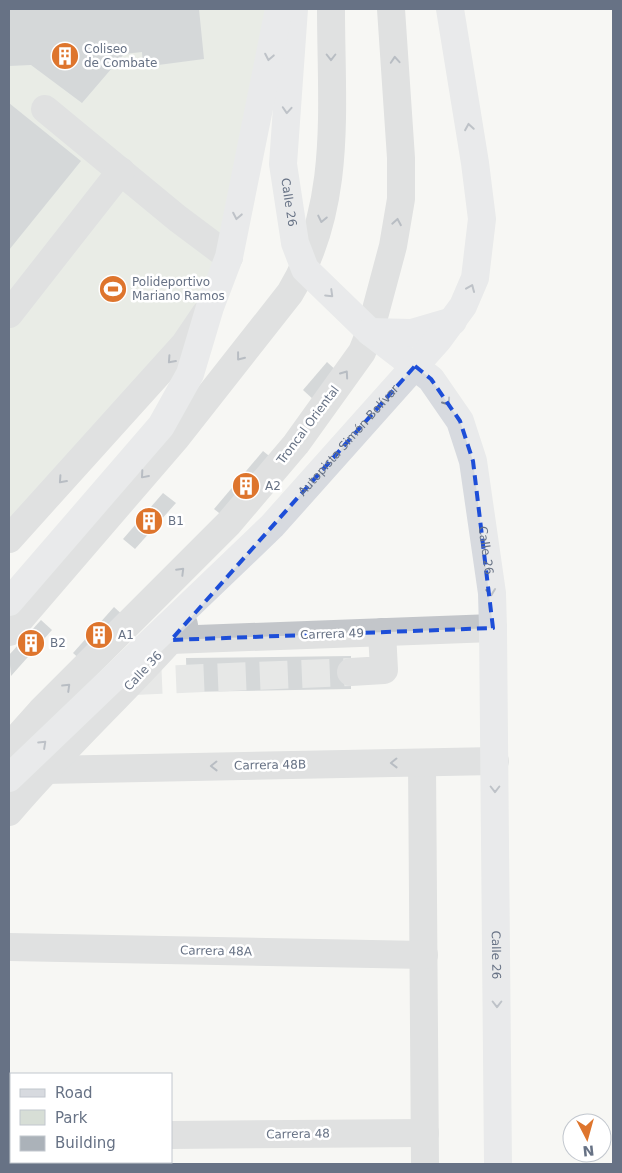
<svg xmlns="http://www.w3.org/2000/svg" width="622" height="1173" font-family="'DejaVu Sans',sans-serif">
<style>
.green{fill:#d7ded6}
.building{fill:#abb2b9}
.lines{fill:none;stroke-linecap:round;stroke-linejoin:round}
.minor-tunnel{stroke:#d3d6d8;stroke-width:28;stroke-dasharray:28 14;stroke-linecap:butt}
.minor{stroke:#c3c6ca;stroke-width:28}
.major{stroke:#d7dadf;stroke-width:28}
.highway{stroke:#d7dadf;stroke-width:28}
.oneway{stroke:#788292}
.oneway2{stroke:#6c7688}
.marked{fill:none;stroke:#1d4ed8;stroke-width:4;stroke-dasharray:10 6;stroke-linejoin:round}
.labels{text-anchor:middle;stroke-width:5;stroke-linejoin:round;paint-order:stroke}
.poi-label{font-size:12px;fill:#677285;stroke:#fff;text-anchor:start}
.street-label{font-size:12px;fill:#677285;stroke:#fff}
</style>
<rect width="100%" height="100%" fill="#f7f7f4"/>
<!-- green -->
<path class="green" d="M9 9H279L210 307 9 539Z"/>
<!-- building -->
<g class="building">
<path d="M9 9H199L204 59 143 67 142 52 124 54 82 103 31 65 9 66Z"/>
<path d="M9 103 81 161 9 250Z"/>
<path d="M327 362 339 373 315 401 303 390Z"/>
<path d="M263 451 278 463 228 520 214 509Z"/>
<path d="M163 493 176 503 135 549 123 539Z"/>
<path d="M114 607 126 618 84 663 73 653Z"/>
<path d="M41 620 52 630 11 676 9 655Z"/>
<path d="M351 656V689L187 692 186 658Z"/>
</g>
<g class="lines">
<!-- minor-tunnel -->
<path class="minor-tunnel" d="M134 681 351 672"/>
<!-- minor -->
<g class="minor">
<path d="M45 109 177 218 229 257"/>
<path d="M9 314 121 171"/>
<path d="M9 539 184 345 205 314"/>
<path d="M9 632 176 438 290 293C343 206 331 107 331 9"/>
<path d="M171 640 493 628"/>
<path d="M351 672 384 670 382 632"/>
<path d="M9 747 41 711 229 523 296 444 362 352 370 332 393 246 401 199V158L391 9"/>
<path d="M422 763 425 1164"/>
<path d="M45 770 495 761"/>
<path d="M9 812C64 747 127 690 184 625"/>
<path d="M9 947 424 955"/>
<path d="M171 1135 425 1133"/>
<path d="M9 1137H11"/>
</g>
<!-- major -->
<g class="major">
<path id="s1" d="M294 9 283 164 295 243 305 269 370 332 431 379 460 421 473 461 492 593 493 628 498 1164"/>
<path d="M370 332 412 333 453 321"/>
</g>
<!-- highway -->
<g class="highway">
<path d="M9 602 161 426 190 374 210 307 229 257 279 9"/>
<path id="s2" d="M9 778 272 526 438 340 463 306 475 278 482 219 475 163 450 9"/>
</g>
</g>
<!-- one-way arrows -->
<defs><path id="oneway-chevron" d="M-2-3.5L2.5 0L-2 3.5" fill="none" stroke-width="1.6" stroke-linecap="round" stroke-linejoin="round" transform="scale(1.25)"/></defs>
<g class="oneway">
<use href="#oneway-chevron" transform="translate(269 57) rotate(101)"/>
<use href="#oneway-chevron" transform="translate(287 110) rotate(94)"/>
<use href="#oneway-chevron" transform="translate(469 127) rotate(-99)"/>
<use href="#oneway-chevron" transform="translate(237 216) rotate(101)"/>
<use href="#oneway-chevron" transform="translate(471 288) rotate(-67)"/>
<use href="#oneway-chevron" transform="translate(330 294) rotate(44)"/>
<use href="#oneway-chevron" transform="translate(447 402) rotate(54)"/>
<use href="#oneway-chevron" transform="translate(491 592) rotate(84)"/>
<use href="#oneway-chevron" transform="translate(43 744) rotate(-43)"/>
<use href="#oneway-chevron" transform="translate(495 789) rotate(90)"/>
<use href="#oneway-chevron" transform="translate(497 1004) rotate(90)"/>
</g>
<g class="oneway2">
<use href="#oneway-chevron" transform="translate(331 57) rotate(90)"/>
<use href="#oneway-chevron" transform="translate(395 60) rotate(-94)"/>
<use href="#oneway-chevron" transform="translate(322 219) rotate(102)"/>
<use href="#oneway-chevron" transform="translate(397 222) rotate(-80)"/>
<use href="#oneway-chevron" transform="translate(240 357) rotate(128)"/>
<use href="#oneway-chevron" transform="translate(171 360) rotate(132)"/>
<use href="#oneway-chevron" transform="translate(345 374) rotate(-55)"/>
<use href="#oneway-chevron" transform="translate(144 475) rotate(131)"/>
<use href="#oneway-chevron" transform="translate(62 480) rotate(132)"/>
<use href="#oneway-chevron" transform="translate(181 571) rotate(-45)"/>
<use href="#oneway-chevron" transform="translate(67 687) rotate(-44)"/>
<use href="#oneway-chevron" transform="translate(394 763) rotate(179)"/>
<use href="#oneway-chevron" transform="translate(214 766) rotate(179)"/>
</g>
<!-- marked area -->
<path d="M0 0H622V1173H0ZM415 366 431 379 460 421 473 461 493 628 171 640Z" fill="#f7f7f4" fill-opacity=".55" fill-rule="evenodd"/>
<path class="marked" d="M415 366 431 379 460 421 473 461 493 628 171 640Z"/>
<!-- icons -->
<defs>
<symbol id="building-disc" viewBox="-11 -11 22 22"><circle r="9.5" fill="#de752d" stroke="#fff"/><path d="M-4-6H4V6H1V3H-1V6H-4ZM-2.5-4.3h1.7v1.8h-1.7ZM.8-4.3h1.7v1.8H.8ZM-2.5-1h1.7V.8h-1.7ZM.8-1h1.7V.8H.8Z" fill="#fff"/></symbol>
<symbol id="stadium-disc" viewBox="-11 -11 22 22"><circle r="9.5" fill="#de752d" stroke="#fff"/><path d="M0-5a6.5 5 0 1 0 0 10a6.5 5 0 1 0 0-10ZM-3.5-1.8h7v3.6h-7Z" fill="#fff"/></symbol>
</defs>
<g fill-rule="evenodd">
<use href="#building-disc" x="49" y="40" width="32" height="32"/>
<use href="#stadium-disc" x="97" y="273" width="32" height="32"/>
<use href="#building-disc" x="230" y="470" width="32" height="32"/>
<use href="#building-disc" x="133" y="505" width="32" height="32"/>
<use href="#building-disc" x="83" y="619" width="32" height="32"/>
<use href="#building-disc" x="15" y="627" width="32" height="32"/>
</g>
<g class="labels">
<!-- poi labels -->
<g class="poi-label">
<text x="84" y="53">Coliseo<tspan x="84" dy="14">de Combate</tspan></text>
<text x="132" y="286">Polideportivo<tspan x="132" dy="14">Mariano Ramos</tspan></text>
<text x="265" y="490">A2</text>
<text x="168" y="525">B1</text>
<text x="118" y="639">A1</text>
<text x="50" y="647">B2</text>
</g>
<!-- street labels -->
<g class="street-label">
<text dy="4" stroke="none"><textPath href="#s1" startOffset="194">Calle 26</textPath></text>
<text transform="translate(308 425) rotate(-53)" y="4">Troncal Oriental</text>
<text dy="4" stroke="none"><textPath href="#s2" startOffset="479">Autopista Simón Bolívar</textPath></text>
<text dy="4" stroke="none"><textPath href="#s1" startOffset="614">Calle 26</textPath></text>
<text transform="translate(332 634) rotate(-2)" y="4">Carrera 49</text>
<text transform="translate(143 671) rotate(-47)" y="4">Calle 36</text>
<text transform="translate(270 765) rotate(-1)" y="4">Carrera 48B</text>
<text transform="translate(216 951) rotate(1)" y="4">Carrera 48A</text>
<text dy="4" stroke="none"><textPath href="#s1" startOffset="1019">Calle 26</textPath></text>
<text transform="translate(298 1134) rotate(-1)" y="4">Carrera 48</text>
</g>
</g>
<!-- border -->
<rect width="622" height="1173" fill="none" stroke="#677285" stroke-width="20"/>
<!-- legend -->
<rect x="10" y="1073" width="162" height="90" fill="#ffffff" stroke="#c2c7ce"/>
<rect x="20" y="1089" width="25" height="8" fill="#d7dadf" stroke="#c2c7ce"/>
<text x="55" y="1098" font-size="15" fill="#677285">Road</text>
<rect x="20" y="1110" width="25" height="15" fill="#d7ded6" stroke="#c2c7ce"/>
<text x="55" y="1123" font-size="15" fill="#677285">Park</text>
<rect x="20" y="1136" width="25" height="15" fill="#abb2b9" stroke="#c2c7ce"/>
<text x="55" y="1148" font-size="15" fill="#677285">Building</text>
<!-- north arrow -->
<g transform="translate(587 1138) rotate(174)"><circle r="24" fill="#ffffff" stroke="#c2c7ce"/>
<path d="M0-4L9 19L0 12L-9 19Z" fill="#de752d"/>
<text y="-8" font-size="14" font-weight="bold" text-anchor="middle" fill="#677285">N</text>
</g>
</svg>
